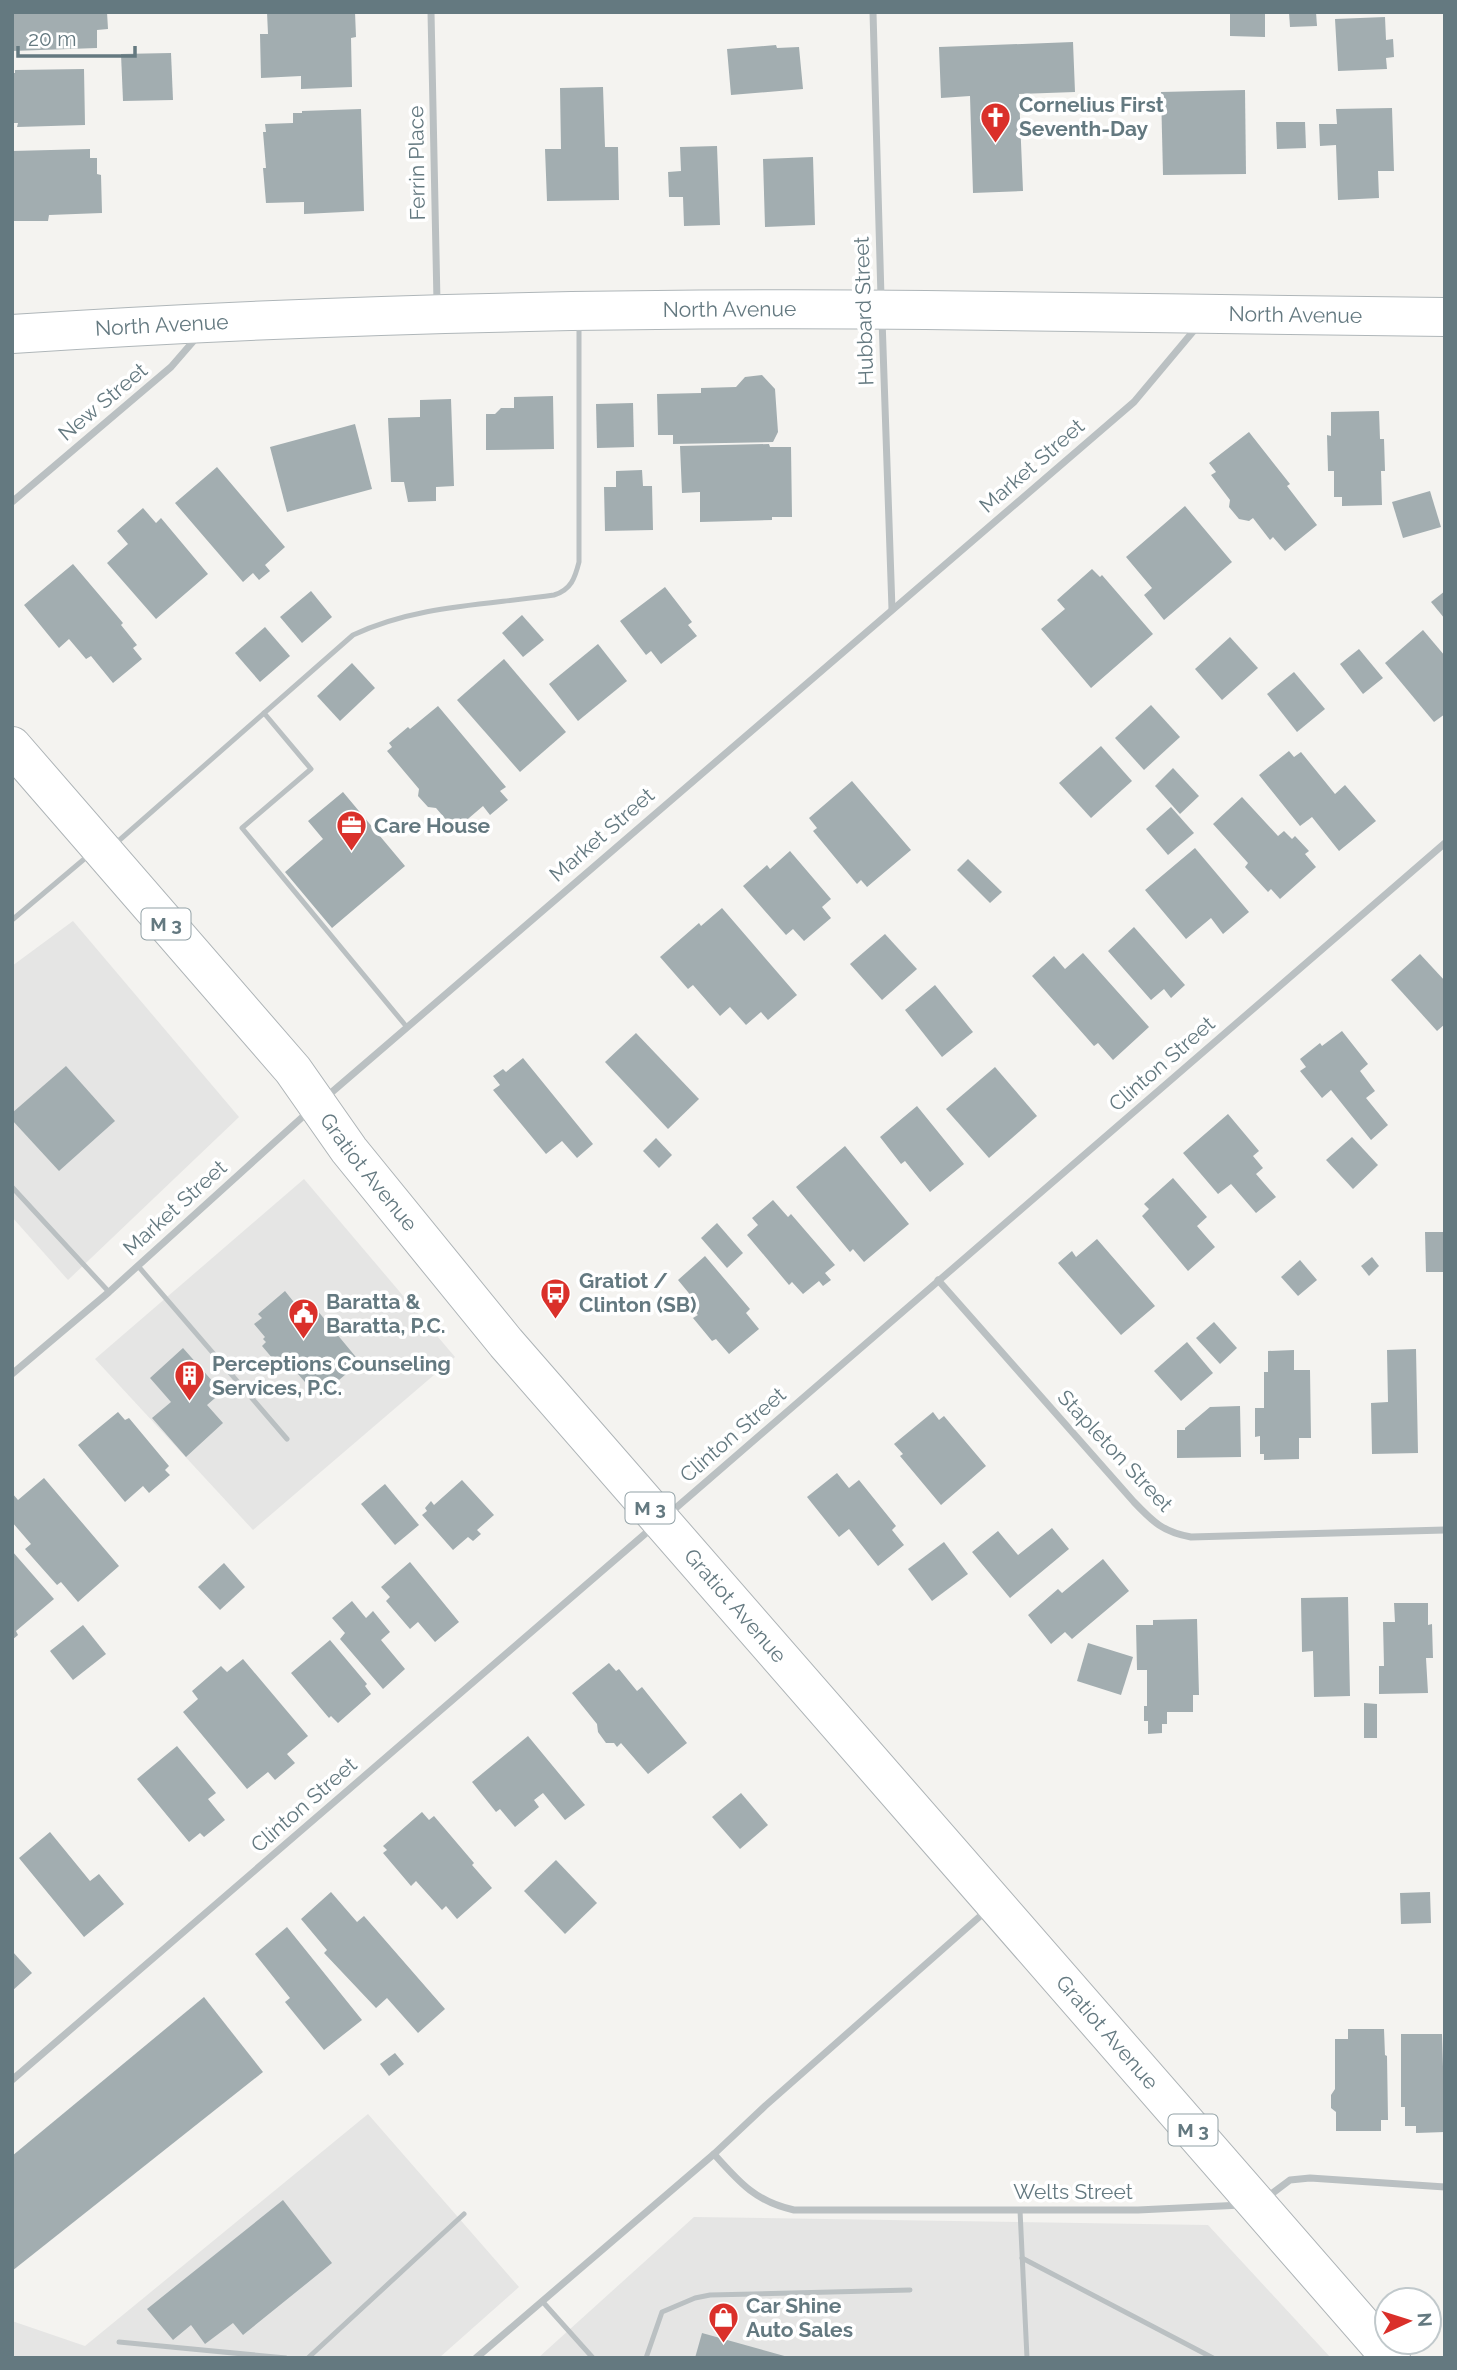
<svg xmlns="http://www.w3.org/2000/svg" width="1457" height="2370" font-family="Raleway,sans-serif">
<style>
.built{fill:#e5e5e4}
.building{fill:#a2adb0}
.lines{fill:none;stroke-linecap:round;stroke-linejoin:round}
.secondary-casing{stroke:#afb6b9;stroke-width:40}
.primary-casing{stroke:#aeb4b7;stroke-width:40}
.lane{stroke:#bac0c2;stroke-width:5}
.street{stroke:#bac0c2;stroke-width:7}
.secondary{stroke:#fff;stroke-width:38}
.primary{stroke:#fff;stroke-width:38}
.labels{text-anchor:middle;stroke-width:7;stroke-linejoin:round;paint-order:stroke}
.shield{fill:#fff;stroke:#92a1a6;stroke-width:2}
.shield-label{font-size:19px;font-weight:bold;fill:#647980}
.poi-label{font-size:21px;font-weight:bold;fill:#647980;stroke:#fff;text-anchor:start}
.street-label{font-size:21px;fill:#647980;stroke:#fff}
</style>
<rect width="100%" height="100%" fill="#f4f3f0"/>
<!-- built -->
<g class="built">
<path d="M73 921 239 1117 68 1280 12 1217V966Z"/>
<path d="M304 1179 455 1357 253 1530 95 1359Z"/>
<path d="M368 2114 519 2287 439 2358H12V2321L85 2346Z"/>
<path d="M694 2217 1208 2225 1331 2358H538Z"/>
</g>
<!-- building -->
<g class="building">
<path d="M12 12H107L108 29 97 30V48L12 51Z"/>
<path d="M267 12H355L356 37 351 38 352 87 301 89V76L261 78 260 34H268Z"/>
<path d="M1230 12H1265V37L1230 36Z"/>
<path d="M1289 12H1316L1317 26 1290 27Z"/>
<path d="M1385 17 1386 40 1393 39 1394 57 1386 58 1387 69 1338 71 1335 19Z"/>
<path d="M1073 42 1075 92 1019 94 1023 191 973 193 970 96 941 98 939 47Z"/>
<path d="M776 45 777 48 799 47 803 89 731 95 727 49Z"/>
<path d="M171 53 173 100 123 101 121 54Z"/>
<path d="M84 69 85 125 17 127 18 123H12V73H15V70Z"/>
<path d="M603 87 605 147H618L619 200 547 201 545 149H561L560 88Z"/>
<path d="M1245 90 1246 174 1163 175 1161 92Z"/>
<path d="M1392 108 1394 171H1378L1379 198 1338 200 1336 145 1320 146 1319 124H1337L1336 109Z"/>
<path d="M361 109 364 211 304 214V202L266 203 263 168H266L263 132H266L265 124 293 123V113H302V111Z"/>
<path d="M1276 122H1305L1306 148 1277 149Z"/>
<path d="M717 146 720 225 684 226 683 197H669L668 172 681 171 680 147Z"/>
<path d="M90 149V158H97V174L101 175 102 213 49 215 48 221H12V151Z"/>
<path d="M813 157 815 225 765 227 763 159Z"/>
<path d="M762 375 775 389 778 432 773 442 673 444V435H658L657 394 701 393V388L736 387 745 377Z"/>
<path d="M553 396 554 449 486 450V414H495L501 408H514V397Z"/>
<path d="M451 399 454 486 436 487V501L408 502 404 482H391L388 418 420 417V400Z"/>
<path d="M633 403 634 447 597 448 596 404Z"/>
<path d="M1379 411 1380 439H1384L1385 471H1381L1382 505 1342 506V497H1334V471H1328L1327 435 1331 436V412Z"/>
<path d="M355 424 372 489 287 512 270 447Z"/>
<path d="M1249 432 1290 484 1287 486 1317 525 1285 551 1273 537 1270 540 1253 518 1249 521 1239 519 1229 507 1230 500 1211 475 1216 472 1209 463Z"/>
<path d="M769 444 770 447H791L792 517H772V520L700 522V492L682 493 680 446Z"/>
<path d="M217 467 285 547 265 565 270 571 259 580 253 573 243 582 175 503Z"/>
<path d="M642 470 643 486H652L653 530 605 531 604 487H616V471Z"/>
<path d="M1430 491 1441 527 1403 538 1392 502Z"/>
<path d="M1185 506 1232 562 1164 620 1144 595 1152 588 1126 557Z"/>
<path d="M143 508 156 523 161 518 208 574 156 619 107 563 128 544 117 531Z"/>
<path d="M73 564 123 623 121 625 137 645 133 648 142 659 113 683 91 656 86 659 69 639 59 648 24 605Z"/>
<path d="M1092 569 1100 577 1102 575 1153 634 1091 688 1041 629 1065 609 1057 600Z"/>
<path d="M665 587 692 622 688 625 697 636 661 664 651 651 646 655 620 621Z"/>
<path d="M311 591 332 617 302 643 280 617Z"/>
<path d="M1445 591V619L1431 602Z"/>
<path d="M522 615 544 640 523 657 502 633Z"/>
<path d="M265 627 290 656 260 682 235 653Z"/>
<path d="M1423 630 1445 656V714L1434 722 1385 663Z"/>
<path d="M1230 637 1258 668 1222 700 1195 669Z"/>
<path d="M598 644 627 681 578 721 549 684Z"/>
<path d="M1359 649 1383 678 1363 694 1340 664Z"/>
<path d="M504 659 566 732 520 772 457 700Z"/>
<path d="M352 663 375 688 340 721 317 696Z"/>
<path d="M1294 672 1325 709 1297 732 1267 694Z"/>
<path d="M1151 705 1180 737 1144 770 1115 738Z"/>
<path d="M438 706 506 787 500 791 508 800 490 815 483 806 455 830 436 808 428 807 418 796 419 789 387 751 392 747 389 743 408 727 410 729Z"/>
<path d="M1101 746 1132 781 1091 818 1059 783Z"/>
<path d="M1289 751 1294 757 1301 752 1335 794 1345 785 1376 821 1339 851 1312 817 1300 826 1259 775Z"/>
<path d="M1173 768 1199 796 1180 814 1155 786Z"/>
<path d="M852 781 911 850 867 887 861 880 857 884 813 831 817 828 809 818Z"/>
<path d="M343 792 405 866 332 928 285 872 323 839 308 821Z"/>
<path d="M1242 797 1278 836 1284 831 1292 839 1295 836 1309 851 1305 854 1316 867 1280 899 1271 889 1268 892 1245 867 1248 863 1213 824Z"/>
<path d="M1171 807 1194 833 1168 855 1146 829Z"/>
<path d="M1195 848 1249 912 1223 934 1211 918 1186 939 1145 890Z"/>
<path d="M790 851 831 899 822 907 831 918 804 941 793 929 786 935 743 886 767 865 770 869Z"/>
<path d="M968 859 1002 892 990 903 957 870Z"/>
<path d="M722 908 797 995 768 1020 761 1012 746 1025 730 1007 720 1016 693 985 688 989 660 957 699 923 701 926Z"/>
<path d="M1134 927 1185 985 1171 998 1164 989 1151 1000 1108 951Z"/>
<path d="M885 934 917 969 882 1000 850 964Z"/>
<path d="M1083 953 1149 1027 1113 1060 1098 1043 1094 1046 1032 976 1054 956 1065 969Z"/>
<path d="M1420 954 1445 981V1024L1437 1031 1391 980Z"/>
<path d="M935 985 973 1032 942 1057 905 1010Z"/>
<path d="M1342 1031 1368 1064 1360 1071 1375 1091 1366 1098 1388 1125 1371 1140 1331 1090 1322 1098 1300 1071 1306 1067 1300 1059 1320 1043 1322 1046Z"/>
<path d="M636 1033 699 1099 668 1129 605 1062Z"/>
<path d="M523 1058 593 1144 577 1158 562 1141 546 1154 493 1090 500 1085 493 1076 503 1069 506 1072Z"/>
<path d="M66 1066 115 1121 59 1171 12 1120V1113Z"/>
<path d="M995 1067 1037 1116 989 1158 946 1109Z"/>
<path d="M917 1106 964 1164 930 1192 905 1161 901 1164 880 1137Z"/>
<path d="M1228 1114 1259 1151 1253 1156 1263 1168 1256 1174 1276 1197 1256 1213 1231 1184 1218 1194 1183 1153Z"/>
<path d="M1352 1137 1378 1165 1353 1189 1326 1160Z"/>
<path d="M656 1138 672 1155 659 1168 643 1151Z"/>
<path d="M845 1146 909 1224 864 1262 853 1249 850 1252 796 1187Z"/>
<path d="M1173 1178 1207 1217 1197 1226 1215 1247 1188 1271 1142 1216 1149 1209 1144 1204Z"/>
<path d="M773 1200 788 1217 791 1214 835 1265 825 1273 831 1280 823 1286 819 1281 803 1294 792 1282 789 1285 747 1235 758 1225 752 1218Z"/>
<path d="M717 1223 743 1253 727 1268 701 1238Z"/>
<path d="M1425 1232H1445V1272H1426Z"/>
<path d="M1097 1239 1155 1306 1121 1335 1058 1263 1072 1251 1076 1257Z"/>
<path d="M705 1256 750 1309 746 1313 759 1329 729 1354 716 1339 712 1341 693 1318 698 1315 691 1308 697 1303 678 1280Z"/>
<path d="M1372 1257 1379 1266 1369 1276 1361 1266Z"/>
<path d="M1300 1260 1317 1280 1298 1296 1281 1277Z"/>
<path d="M285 1291 297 1306 307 1298 360 1362 325 1392 311 1376 305 1382 290 1365 287 1367 283 1363 279 1366 262 1346 266 1342 263 1339 265 1337 254 1324 262 1318 258 1314Z"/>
<path d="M1214 1322 1237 1348 1220 1364 1196 1338Z"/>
<path d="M1187 1342 1213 1373 1181 1401 1154 1371Z"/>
<path d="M183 1348 222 1392 207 1405 223 1423 186 1457 152 1418 171 1402 150 1378Z"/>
<path d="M1416 1349 1418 1453 1372 1454 1371 1403 1388 1402 1387 1350Z"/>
<path d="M1294 1350V1370H1310L1311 1438H1299V1459L1264 1460V1454H1260V1436L1255 1437V1408H1264V1372H1268V1351Z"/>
<path d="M1240 1406 1241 1457 1177 1458V1430H1185V1428L1210 1407Z"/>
<path d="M118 1412 125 1420 129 1418 169 1466 165 1470 170 1475 149 1493 143 1486 125 1502 78 1445Z"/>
<path d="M933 1412 939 1420 944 1416 986 1466 941 1505 900 1456 903 1454 894 1444Z"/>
<path d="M837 1473 849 1488 859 1480 896 1526 892 1530 904 1545 878 1566 849 1529 839 1537 807 1497Z"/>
<path d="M44 1478 119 1566 78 1602 61 1582 57 1585 25 1549 31 1544 12 1522V1493L18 1500Z"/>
<path d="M462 1480 494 1515 477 1530 481 1534 473 1541 468 1537 453 1550 422 1515 427 1511 425 1508 431 1501 434 1505Z"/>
<path d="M385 1484 419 1525 395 1545 361 1504Z"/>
<path d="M1052 1528 1069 1549 1010 1598 972 1552 998 1531 1018 1555Z"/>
<path d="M944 1542 968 1574 932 1601 908 1569Z"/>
<path d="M12 1551 54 1599 16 1631 18 1635 12 1640Z"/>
<path d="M1103 1559 1129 1591 1072 1639 1065 1632 1051 1644 1028 1615 1058 1589 1062 1593Z"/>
<path d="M410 1562 459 1622 435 1642 418 1622 410 1629 386 1601 390 1597 381 1587Z"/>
<path d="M224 1563 245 1587 220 1610 198 1587Z"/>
<path d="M1348 1597 1350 1696 1314 1697 1313 1651 1302 1652 1301 1598Z"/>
<path d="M352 1601 366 1618 373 1611 390 1632 381 1640 405 1669 383 1689 340 1639 345 1633 332 1618Z"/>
<path d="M1394 1603H1428V1625L1432 1624 1433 1658H1426L1428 1693 1379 1694V1666H1384L1383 1622H1395Z"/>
<path d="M1197 1619 1199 1695H1193V1712H1167V1724H1162V1733L1148 1734V1721H1144V1706H1147V1670H1137L1136 1625H1153V1620Z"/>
<path d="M83 1625 106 1654 73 1680 50 1651Z"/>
<path d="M330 1640 367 1684 365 1686 371 1694 338 1723 331 1716 329 1718 291 1673Z"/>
<path d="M1088 1643 1133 1657 1121 1695 1077 1681Z"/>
<path d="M243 1659 308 1736 287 1754 295 1763 275 1780 268 1772 247 1789 183 1712 198 1699 192 1691 221 1666 227 1672Z"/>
<path d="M609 1663 616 1671 619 1669 637 1691 642 1687 687 1743 648 1774 621 1743 617 1747 614 1743H606L598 1732 597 1724 572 1693Z"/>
<path d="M1364 1703 1377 1704V1738H1364Z"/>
<path d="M528 1736 585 1805 565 1820 543 1793 534 1800 539 1807 515 1827 500 1809 496 1812 472 1782Z"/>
<path d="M177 1746 216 1793 208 1799 225 1820 204 1837 200 1833 189 1842 137 1779Z"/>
<path d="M741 1793 768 1825 740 1849 712 1817Z"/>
<path d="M422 1812 429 1820 434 1816 474 1863 472 1865 492 1888 457 1919 446 1906 442 1910 416 1881 411 1886 383 1853 387 1850 383 1846Z"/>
<path d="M50 1832 90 1881 99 1874 124 1904 84 1937 19 1858Z"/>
<path d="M556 1860 597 1903 565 1934 524 1891Z"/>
<path d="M331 1892 357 1922 364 1916 445 2009 418 2033 387 1998 376 2008 324 1953 327 1950 301 1919Z"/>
<path d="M1430 1892 1431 1923 1401 1924 1400 1893Z"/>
<path d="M287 1927 362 2020 324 2050 285 2002 290 1998 255 1954Z"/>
<path d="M12 1951 32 1973 12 1991Z"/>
<path d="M204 1997 263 2072 12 2271V2156Z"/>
<path d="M1348 2029H1384L1385 2055 1387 2056 1388 2120H1381V2131H1336V2112L1331 2108V2095L1335 2089V2039H1348Z"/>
<path d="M1401 2034H1442L1445 2132 1416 2133V2126H1405V2107H1401Z"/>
<path d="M395 2053 404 2064 389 2076 380 2064Z"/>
<path d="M283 2200 332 2263 243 2335 233 2323 205 2344 191 2325 173 2340 147 2309Z"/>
<path d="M702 2333 788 2357V2358H695Z"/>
</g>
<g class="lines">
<defs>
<g id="secondary">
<path id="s1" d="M12 334C316 314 621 307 926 310 1099 312 1272 315 1445 317"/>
</g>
<g id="primary">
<path id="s2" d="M12 746 293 1070 349 1150 506 1343 1391 2358"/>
</g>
</defs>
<!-- secondary casing -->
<use href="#secondary" class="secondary-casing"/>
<!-- primary casing -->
<use href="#primary" class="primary-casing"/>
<!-- lane -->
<g class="lane">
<path d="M264 713 311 769 242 828 406 1026"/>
<path d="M115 844 353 635C417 605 486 605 554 595 571 590 575 578 579 562V323"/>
<path d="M12 920 89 855"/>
<path d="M12 1187 109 1292"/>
<path d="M138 1266 287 1439"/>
<path d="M1020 2210 1027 2358"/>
<path d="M1022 2258 1213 2358"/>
<path d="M542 2301 593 2358"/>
<path d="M119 2342 286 2358"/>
<path d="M308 2358 464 2214"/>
<path d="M646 2358 662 2312 695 2298 710 2295 910 2290"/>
</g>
<!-- street -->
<g class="street">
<path d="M431 12 437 302"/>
<path d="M873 12 881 297"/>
<path d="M882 319 892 609"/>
<path d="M12 502 171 367 197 337"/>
<path d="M325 1098 1134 402 1196 328"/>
<path d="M938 1280 1134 1502C1153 1522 1163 1532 1191 1537L1445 1530"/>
<path d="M12 1374 109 1292 308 1112"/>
<path d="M670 1513 1445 843"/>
<path d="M12 2080 653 1527"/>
<path d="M714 2154C739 2182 756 2202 794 2210H1138L1242 2205"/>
<path d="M1266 2198 1290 2180 1310 2178 1445 2187"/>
<path d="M476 2358 714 2154 765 2106 986 1911"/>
</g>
<!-- secondary -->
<use href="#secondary" class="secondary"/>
<!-- primary -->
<use href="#primary" class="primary"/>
</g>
<!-- icons -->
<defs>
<symbol id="church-pin" viewBox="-11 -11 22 30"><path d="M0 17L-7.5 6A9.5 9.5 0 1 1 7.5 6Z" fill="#da302a" stroke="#fff"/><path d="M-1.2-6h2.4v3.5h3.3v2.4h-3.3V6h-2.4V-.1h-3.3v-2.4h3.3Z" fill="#fff"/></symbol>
<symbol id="office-pin" viewBox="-11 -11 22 30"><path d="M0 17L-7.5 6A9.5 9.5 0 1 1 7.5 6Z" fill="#da302a" stroke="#fff"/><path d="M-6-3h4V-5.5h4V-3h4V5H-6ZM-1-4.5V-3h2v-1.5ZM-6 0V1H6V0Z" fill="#fff"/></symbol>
<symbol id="bus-pin" viewBox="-11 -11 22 30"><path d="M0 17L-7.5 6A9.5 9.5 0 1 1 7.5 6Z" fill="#da302a" stroke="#fff"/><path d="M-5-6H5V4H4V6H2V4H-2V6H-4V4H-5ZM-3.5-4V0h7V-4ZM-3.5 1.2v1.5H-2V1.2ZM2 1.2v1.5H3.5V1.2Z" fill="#fff"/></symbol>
<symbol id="civic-pin" viewBox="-11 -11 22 30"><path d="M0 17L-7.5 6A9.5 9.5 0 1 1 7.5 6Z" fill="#da302a" stroke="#fff"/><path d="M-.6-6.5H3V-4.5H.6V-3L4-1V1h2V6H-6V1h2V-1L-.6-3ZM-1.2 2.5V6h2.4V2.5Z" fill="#fff"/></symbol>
<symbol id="building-pin" viewBox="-11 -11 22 30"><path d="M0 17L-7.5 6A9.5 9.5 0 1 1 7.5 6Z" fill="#da302a" stroke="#fff"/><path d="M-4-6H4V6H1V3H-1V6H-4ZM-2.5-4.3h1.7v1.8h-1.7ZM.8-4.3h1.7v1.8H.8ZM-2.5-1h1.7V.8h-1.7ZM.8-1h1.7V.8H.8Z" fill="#fff"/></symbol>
<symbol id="shop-pin" viewBox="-11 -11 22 30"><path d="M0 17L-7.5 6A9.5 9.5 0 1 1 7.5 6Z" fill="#da302a" stroke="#fff"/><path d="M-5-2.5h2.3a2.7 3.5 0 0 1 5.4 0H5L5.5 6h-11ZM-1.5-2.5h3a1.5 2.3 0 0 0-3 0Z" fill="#fff"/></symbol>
</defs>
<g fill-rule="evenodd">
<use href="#church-pin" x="978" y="100" width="35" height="47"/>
<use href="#office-pin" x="334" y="808" width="35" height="47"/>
<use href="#bus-pin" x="538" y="1276" width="35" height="47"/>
<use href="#civic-pin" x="286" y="1296" width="35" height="47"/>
<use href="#building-pin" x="172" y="1358" width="35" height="47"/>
<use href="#shop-pin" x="706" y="2300" width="35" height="47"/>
</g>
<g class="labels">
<!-- shield labels -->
<g class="shield">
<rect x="141.5" y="908.5" width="49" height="31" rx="5"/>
<rect x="625.5" y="1492.5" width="49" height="31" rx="5"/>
<rect x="1168.5" y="2114.5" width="49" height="31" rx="5"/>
</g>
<g class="shield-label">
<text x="166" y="931">M 3</text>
<text x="650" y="1515">M 3</text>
<text x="1193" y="2137">M 3</text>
</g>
<!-- poi labels -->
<g class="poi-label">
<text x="1019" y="112">Cornelius First<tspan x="1019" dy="24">Seventh-Day</tspan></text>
<text x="374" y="833">Care House</text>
<text x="579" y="1288">Gratiot /<tspan x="579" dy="24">Clinton (SB)</tspan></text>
<text x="326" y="1309">Baratta &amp;<tspan x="326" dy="24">Baratta, P.C.</tspan></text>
<text x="212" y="1371">Perceptions Counseling<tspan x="212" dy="24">Services, P.C.</tspan></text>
<text x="746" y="2313">Car Shine<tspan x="746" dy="24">Auto Sales</tspan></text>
</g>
<!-- street labels -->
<g class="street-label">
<text transform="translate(417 163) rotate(-91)" y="7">Ferrin Place</text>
<text dy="7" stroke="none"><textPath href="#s1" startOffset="718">North Avenue</textPath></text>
<text transform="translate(864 311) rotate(-92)" y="7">Hubbard Street</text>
<text dy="7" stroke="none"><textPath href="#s1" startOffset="1284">North Avenue</textPath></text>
<text dy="7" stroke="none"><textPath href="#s1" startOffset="150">North Avenue</textPath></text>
<text transform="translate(103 402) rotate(-40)" y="7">New Street</text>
<text transform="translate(1032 466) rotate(-41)" y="7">Market Street</text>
<text transform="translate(602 835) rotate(-41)" y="7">Market Street</text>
<text transform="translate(1162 1064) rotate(-41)" y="7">Clinton Street</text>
<text dy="7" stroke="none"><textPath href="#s2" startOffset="556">Gratiot Avenue</textPath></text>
<text transform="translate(175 1208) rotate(-42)" y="7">Market Street</text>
<text transform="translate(733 1435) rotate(-41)" y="7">Clinton Street</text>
<text transform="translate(1115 1451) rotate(47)" y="7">Stapleton Street</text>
<text dy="7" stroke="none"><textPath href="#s2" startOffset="1124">Gratiot Avenue</textPath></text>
<text transform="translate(304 1805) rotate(-41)" y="7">Clinton Street</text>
<text dy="7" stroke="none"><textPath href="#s2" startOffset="1690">Gratiot Avenue</textPath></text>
<text x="1073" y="2199">Welts Street</text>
</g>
</g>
<!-- border -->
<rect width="1457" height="2370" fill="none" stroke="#647980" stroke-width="28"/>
<!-- north arrow -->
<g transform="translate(1408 2321) rotate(86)"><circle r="33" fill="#ffffff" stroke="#c1c9cc" stroke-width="2"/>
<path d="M0-5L12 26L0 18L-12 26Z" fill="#da302a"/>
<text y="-10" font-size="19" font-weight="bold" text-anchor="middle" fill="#647980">N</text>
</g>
<!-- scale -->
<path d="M18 46v10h117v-10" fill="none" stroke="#647980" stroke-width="3.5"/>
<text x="28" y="46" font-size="21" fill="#647980" stroke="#ffffff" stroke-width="5" paint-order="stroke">20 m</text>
</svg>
